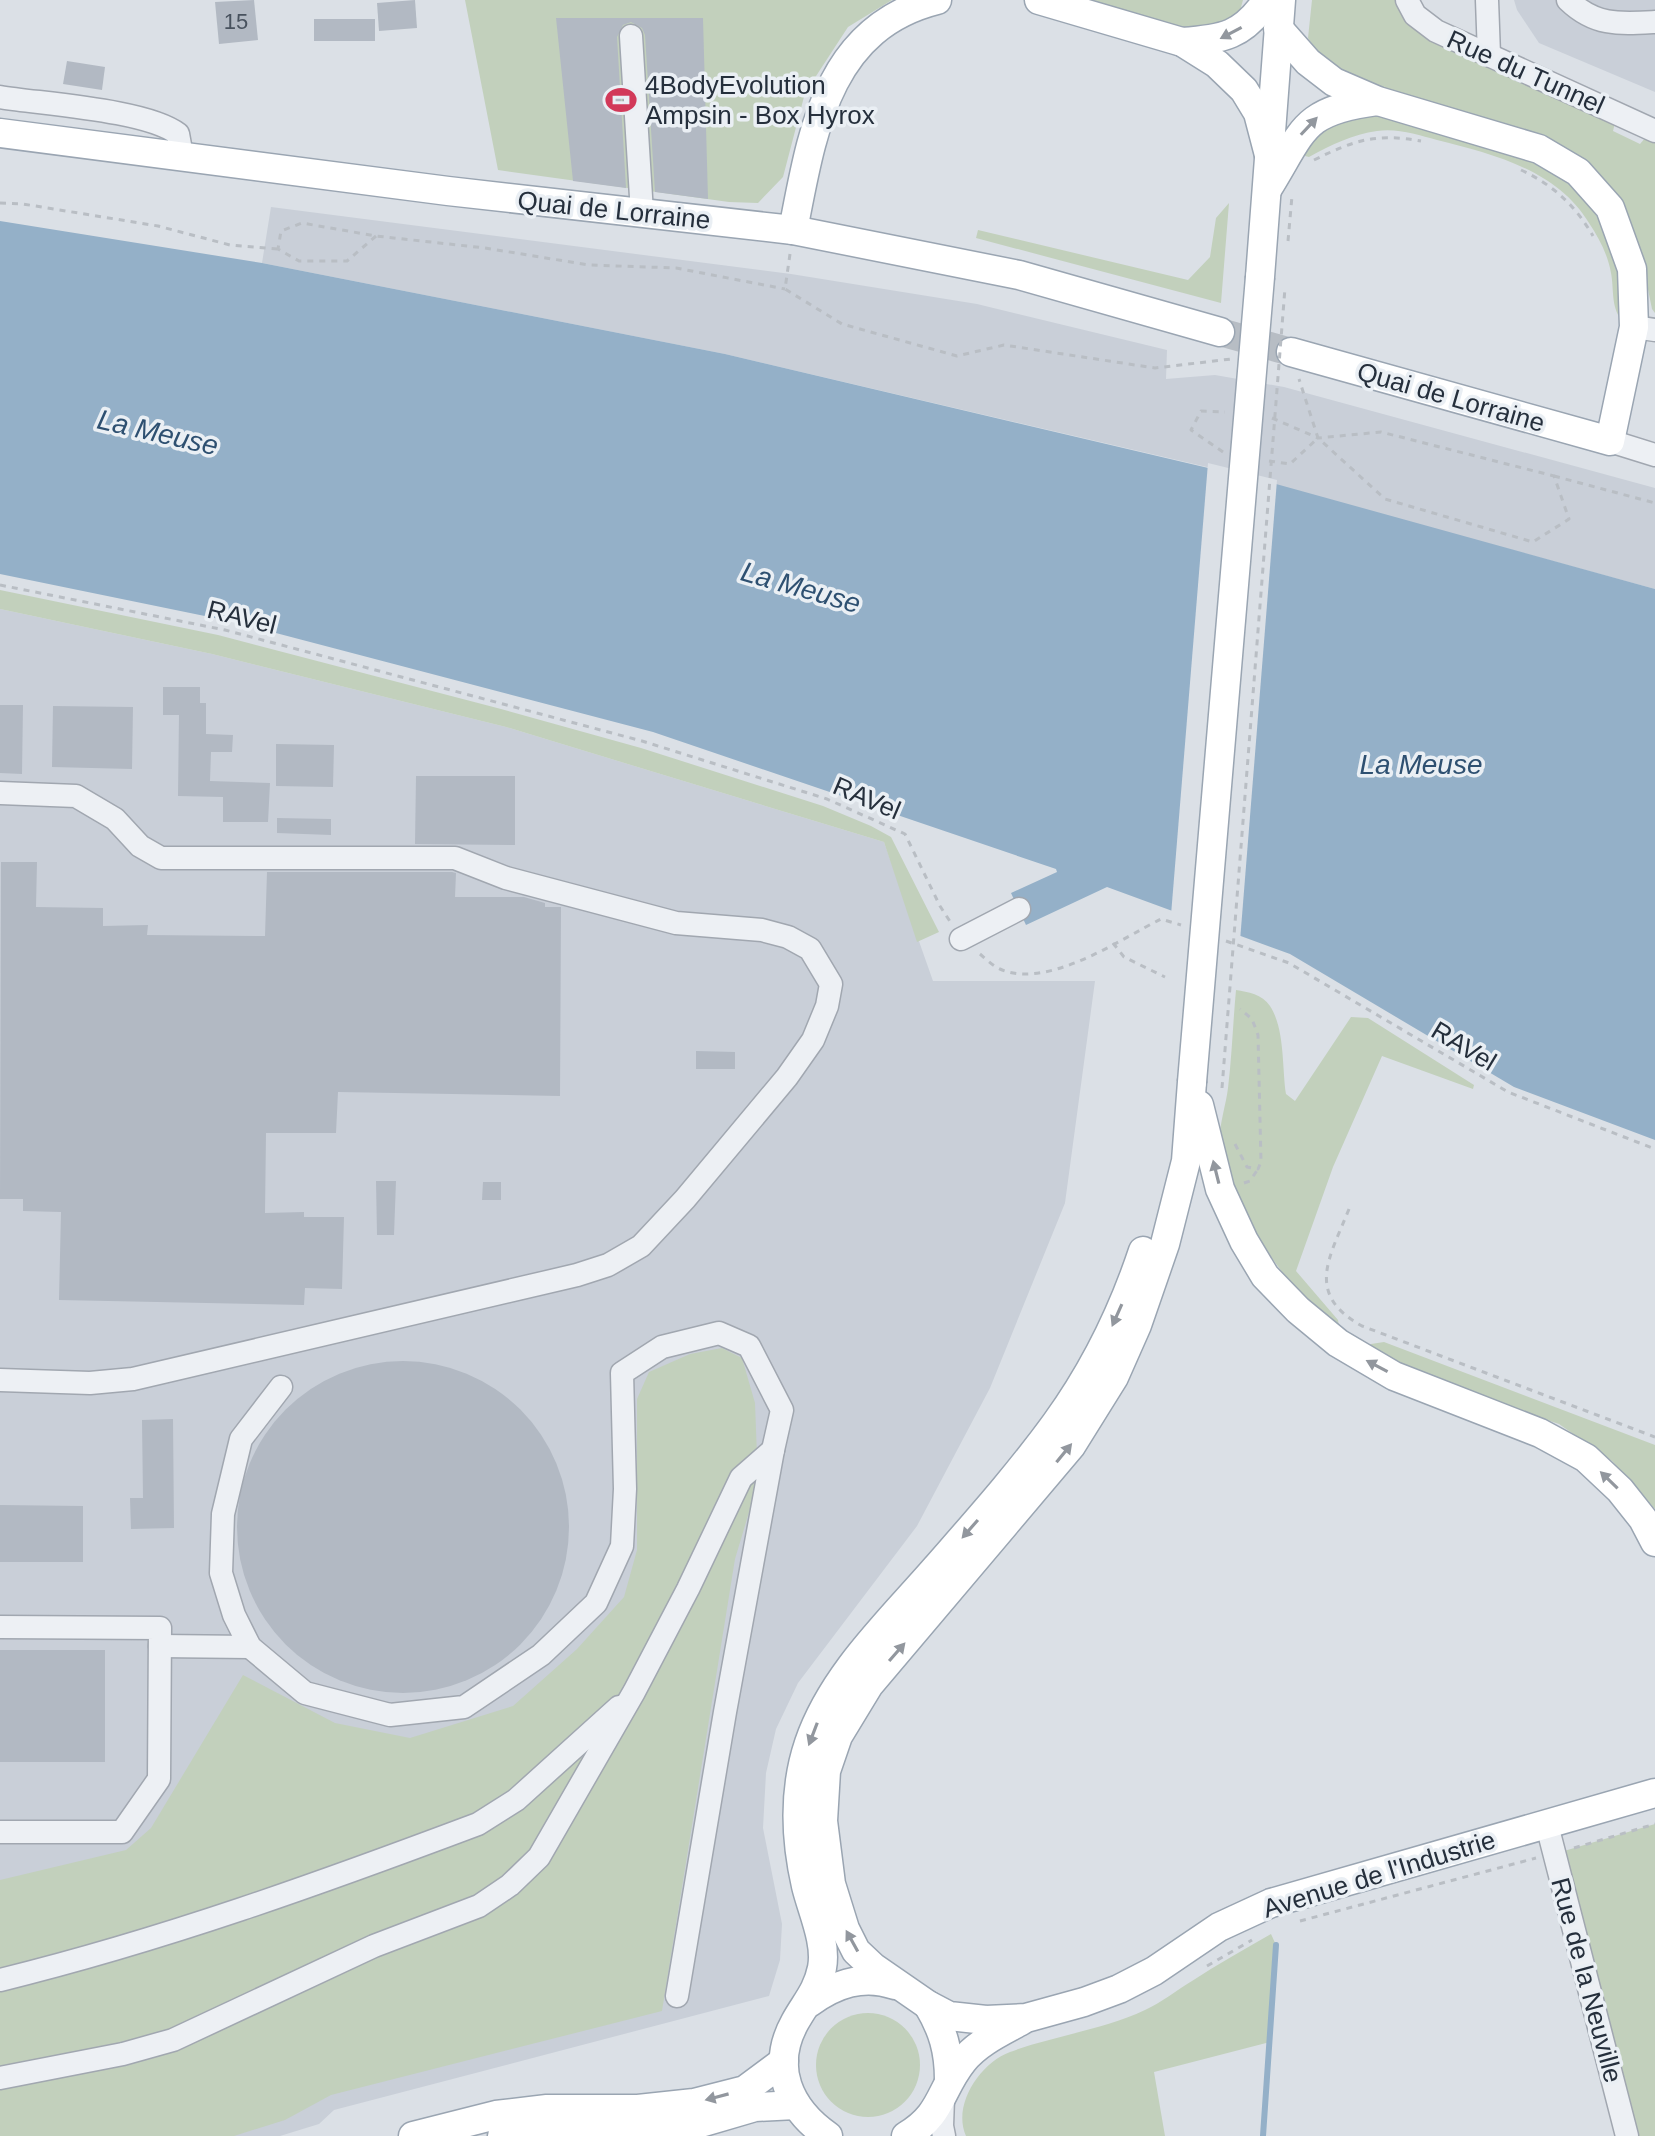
<svg xmlns="http://www.w3.org/2000/svg" width="1655" height="2136" viewBox="0 0 1655 2136" font-family="Helvetica,sans-serif">
<style>
.built{fill:#c9cfd8}
.green{fill:#c2d0bc}
.water{fill:#94b0c8}
.pier{fill:#dbe0e6}
.lines{fill:none;stroke-linecap:round;stroke-linejoin:round}
.stream{stroke:#94b0c8;stroke-width:6}
.building{fill:#b2b9c3}
.major-tunnel{stroke:#b7bdc4;stroke-width:28;stroke-dasharray:28 14;stroke-linecap:butt}
.minor-casing{stroke:#a1a7b0;stroke-width:25}
.major-casing{stroke:#9aa5b2;stroke-width:31}
.path{stroke:#b9bec4;stroke-width:3;stroke-dasharray:6 6;stroke-linecap:butt}
.minor{stroke:#edf0f4;stroke-width:22}
.major{stroke:#fff;stroke-width:28}
.major-bridge-casing{stroke:#9aa5b2;stroke-width:31;stroke-linecap:butt}
.path-bridge{stroke:#b9bec4;stroke-width:3;stroke-dasharray:6 6;stroke-linecap:butt}
.major-bridge{stroke:#fff;stroke-width:28}
.oneway{fill:#92979e}
.labels{text-anchor:middle;stroke-width:7;stroke-linejoin:round;paint-order:stroke}
.number-label{font-size:22px;fill:#48525e}
.street-label{font-size:26px;fill:#252f3c;stroke:#eaeff4}
.poi-label{font-size:26px;fill:#252f3c;stroke:#eaeff4;text-anchor:start}
.water-label{font-size:28px;font-style:italic;fill:#2e5071;stroke:#eaeff4}
</style>
<rect width="100%" height="100%" fill="#dbe0e6"/>
<g class="built">
<polygon points="1514,0 1655,0 1655,92 1539,43 1517,10"/>
<polygon points="271,207 791,274 977,304 1167,350 1166,379 1215,375 1284,387 1655,488 1655,589 1207,467 725,354 262,263"/>
<polygon points="0,609 212,654 506,727 884,842 933,981 1095,981 1065,1203 990,1388 917,1526 798,1683 776,1729 766,1773 763,1828 782,1924 780,1960 769,1996 334,2110 319,2124 280,2136 0,2136"/>
</g>
<g class="green">
<polygon points="465,0 892,0 848,27 805,93 783,177 758,203 729,202 498,170"/>
<polygon points="1084,0 1243,0 1238,18 1205,31 1151,20"/>
<polygon points="1312,0 1398,0 1615,123 1613,131 1640,144 1646,137 1655,143 1655,313 1652,309 1642,260 1594,176 1372,88 1326,65 1308,38"/>
<path d="M1381,114L1539,162L1574,188L1592,209L1607,232L1621,274V319C1611,307 1614,288 1611,273C1608,255 1599,238 1589,223C1557,170 1493,154 1437,140C1418,135 1398,128 1377,131C1353,134 1331,145 1309,157L1305,156L1304,147L1321,122Z"/>
<polygon points="1229,203 1221,303 976,238 978,230 1188,280 1210,257 1216,218"/>
<polygon points="0,590 218,635 501,709 641,748 823,806 871,826 891,837 939,932 917,942 884,842 506,727 212,654 0,609"/>
<path d="M1236,990C1248,992 1262,994 1270,1006C1285,1029 1282,1068 1286,1094L1295,1101L1351,1017L1368,1018L1474,1085L1473,1089L1382,1056L1333,1167L1296,1271L1338,1320L1339,1326L1335,1327C1287,1290 1232,1208 1220,1149C1217,1131 1226,1106 1228,1088C1232,1055 1233,1022 1236,990Z"/>
<polygon points="1384,1342 1655,1445 1655,1509 1612,1461 1559,1424 1455,1389 1367,1350 1371,1344"/>
<polygon points="722,1348 742,1358 755,1403 758,1482 735,1559 662,2011 331,2095 285,2120 234,2136 0,2136 0,1880 126,1850 151,1828 243,1675 335,1723 410,1738 513,1706 577,1649 624,1597 637,1550 637,1399 649,1372 690,1354"/>
<polygon points="1655,1824 1655,2136 1627,2136 1554,1854"/>
<path d="M1271,1934L1276,1945L1270,2042L1154,2072L1165,2136H966C952,2105 980,2063 1010,2052C1053,2036 1102,2030 1145,2010C1161,2003 1177,1990 1192,1981C1218,1964 1245,1949 1271,1934Z"/>
<circle cx="868" cy="2065" r="52"/>
</g>
<polygon class="water" points="0,221 262,263 725,354 1276,484 1655,589 1655,1140 1514,1087 1290,954 1107,887 1026,925 1011,893 1057,872 1056,869 653,732 234,622 0,574"/>
<polygon class="pier" points="1208,463 1277,480 1240,941 1171,915"/>
<g class="lines">
<polyline class="stream" points="1263,2136 1276,1945"/>
</g>
<g class="building">
<polygon points="254,0 258,40 219,44 215,2"/>
<polygon points="415,0 417,28 379,31 377,3"/>
<polygon points="556,18 703,18 708,199 655,192 645,35 642,28 631,22 623,25 617,37 626,188 573,181"/>
<rect x="314" y="19" width="61" height="22"/>
<polygon points="67,61 105,67 102,90 63,84"/>
<polygon points="163,687 200,687 200,703 206,703 206,734 233,735 232,752 211,752 210,781 270,783 268,822 223,822 223,797 178,796 179,715 163,715"/>
<polygon points="0,705 23,705 22,774 0,773"/>
<polygon points="53,706 133,707 132,769 52,767"/>
<polygon points="276,744 334,745 333,787 276,786"/>
<polygon points="416,776 515,776 515,845 415,844"/>
<polygon points="277,818 331,819 331,835 277,833"/>
<polygon points="1,862 37,862 36,907 103,908 103,926 148,925 147,935 265,936 267,872 452,872 456,873 455,897 524,897 545,903 545,907 561,907 560,1096 338,1092 336,1133 266,1133 265,1213 304,1212 304,1217 344,1217 342,1289 305,1288 304,1305 59,1300 61,1212 23,1211 23,1199 0,1199"/>
<polygon points="696,1051 735,1052 735,1069 696,1069"/>
<polygon points="376,1181 396,1181 394,1235 377,1235"/>
<polygon points="483,1182 501,1182 501,1200 482,1200"/>
<circle cx="403" cy="1527" r="166"/>
<polygon points="173,1419 174,1528 131,1529 130,1498 143,1498 142,1420"/>
<polygon points="0,1505 83,1506 83,1562 0,1562"/>
<rect x="0" y="1650" width="105" height="112"/>
</g>
<g class="lines">
<polyline class="major-tunnel" points="1220,332 1291,352"/>
<g class="minor-casing">
<g id="minor">
<polyline points="1407,0 1415,15 1436,31 1655,131"/>
<polyline points="1487,0 1489,55"/>
<path d="M1568,0C1595,26 1619,24 1655,22"/>
<polyline points="631,36 642,213"/>
<path d="M0,97C43,104 147,110 178,134L182,156"/>
<polyline points="1634,327 1655,330"/>
<polyline points="1610,441 1655,455"/>
<polyline points="0,793 76,796 115,819 140,846 161,858 455,858 506,878 676,923 762,930 788,937 810,949 831,984 827,1006 813,1040 787,1077 685,1199 641,1246 608,1265 577,1275 133,1379 90,1383 0,1380"/>
<polyline points="961,939 1019,909"/>
<polyline points="281,1387 241,1439 223,1514 221,1573 234,1615 250,1647 305,1693 390,1715 464,1707 541,1655 596,1603 622,1546 625,1489 622,1373 662,1347 719,1333 749,1346 782,1410 773,1450"/>
<polyline points="0,1627 160,1628 159,1779 122,1832 0,1832"/>
<polyline points="160,1646 250,1647"/>
<polyline points="1547,1825 1627,2136"/>
<path d="M0,1980C163,1940 321,1883 478,1824L516,1800L619,1707"/>
<polyline points="0,2078 123,2054 173,2040 374,1946 479,1906 510,1885 539,1857 634,1692 688,1589 741,1478 773,1450 725,1712 677,1996"/>
<polyline points="943,2098 942,2126 944,2136"/>
</g>
</g>
<g class="major-casing">
<g id="major">
<polyline points="1039,0 1182,42 1217,64 1244,90 1258,113 1269,155"/>
<polyline points="1278,28 1308,62 1334,82 1378,101 1539,149 1578,172 1610,208 1632,269 1634,327 1610,441 1291,352"/>
<path d="M1182,42C1223,39 1243,36 1267,0"/>
<polyline points="0,133 448,191 793,230 1019,275 1220,332"/>
<path d="M1268,188C1305,128 1302,111 1377,101"/>
<path d="M793,230C812,134 826,28 937,0"/>
<polyline points="1260,277 1281,0"/>
<polyline points="1192,1082 1186,1161 1165,1244 1137,1325 1114,1377 1071,1446 869,1685 838,1736 826,1771 823,1821 831,1884 845,1929 856,1951 873,1967 928,2005 949,2016 986,2020 1026,2018 1084,2002 1119,1989 1154,1971 1219,1927 1271,1903 1655,1793"/>
<polyline points="1199,1105 1220,1189 1244,1241 1265,1276 1298,1310 1338,1343 1394,1376 1540,1433 1586,1458 1620,1490 1643,1519 1655,1542"/>
<path d="M809,2003C835,1984 863,1974 895,1985"/>
<path d="M928,2005C943,2030 949,2051 949,2080"/>
<polyline points="413,2136 496,2115 547,2109 638,2109 694,2103 745,2090 784,2061"/>
<polyline points="502,2136 552,2130 644,2132 697,2124 755,2107 796,2105"/>
<path d="M828,2136C789,2109 770,2067 795,2022C806,2002 817,1992 822,1968C827,1942 812,1911 806,1886C795,1838 793,1790 809,1743C832,1675 890,1621 936,1568C977,1521 1019,1474 1056,1423C1093,1372 1123,1311 1143,1251"/>
<path d="M906,2136C943,2114 939,2091 963,2061C977,2043 1001,2032 1021,2021"/>
</g>
</g>
<g class="path">
<path d="M1314,160C1355,140 1375,133 1421,141"/>
<path d="M1521,170C1553,185 1575,205 1593,236"/>
<polyline points="0,203 23,204 158,226 230,245 278,249"/>
<polyline points="376,236 347,261 299,261 278,249 281,231 302,223 376,236 485,248 589,265 676,268 785,289"/>
<polyline points="1288,241 1292,196"/>
<polyline points="790,254 785,289 842,324 957,356 1004,345 1155,368 1231,359"/>
<polyline points="1272,418 1318,438 1381,432 1554,476 1569,519 1533,542 1385,499 1318,438 1299,379"/>
<polyline points="1223,452 1191,430 1201,411 1225,412"/>
<polyline points="1269,461 1290,464 1318,438"/>
<polyline points="1554,476 1655,503"/>
<polyline points="0,585 225,630 642,741 827,799 905,834 940,906 951,923"/>
<polyline points="1226,941 1289,963 1508,1092 1655,1149"/>
<polyline points="1113,943 1124,957 1165,977"/>
<path d="M980,954C986,959 993,966 1000,969C1047,990 1119,940 1161,919L1181,925"/>
<polyline points="1235,1144 1247,1167 1258,1169 1261,1162 1258,1035 1252,1019 1240,1009"/>
<polyline points="1244,1183 1250,1181 1258,1169"/>
<path d="M1349,1209C1330,1257 1304,1294 1362,1326L1655,1437"/>
<polyline points="1574,1848 1655,1824"/>
<polyline points="1300,1921 1536,1858"/>
<polyline points="1207,1966 1252,1940"/>
</g>
<use href="#minor" class="minor"/>
<use href="#major" class="major"/>
<g class="major-bridge-casing">
<polyline id="major-bridge" points="1192,1082 1260,277"/>
</g>
<polyline class="path-bridge" points="1222,1088 1285,288"/>
<use href="#major-bridge" class="major-bridge"/>
</g>
<defs><path id="oneway-solid" d="M-6-.8H1V-3.2L6.5 0L1 3.2V.8H-6Z" transform="scale(2)"/></defs>
<g class="oneway">
<use href="#oneway-solid" transform="translate(1231 33) rotate(152)"/>
<use href="#oneway-solid" transform="translate(1309 126) rotate(-47)"/>
<use href="#oneway-solid" transform="translate(1216 1172) rotate(-104)"/>
<use href="#oneway-solid" transform="translate(1117 1315) rotate(114)"/>
<use href="#oneway-solid" transform="translate(1377 1366) rotate(-152)"/>
<use href="#oneway-solid" transform="translate(1064 1453) rotate(-51)"/>
<use href="#oneway-solid" transform="translate(1609 1480) rotate(-136)"/>
<use href="#oneway-solid" transform="translate(970 1529) rotate(131)"/>
<use href="#oneway-solid" transform="translate(897 1652) rotate(-49)"/>
<use href="#oneway-solid" transform="translate(813 1734) rotate(111)"/>
<use href="#oneway-solid" transform="translate(852 1941) rotate(-119)"/>
<use href="#oneway-solid" transform="translate(717 2097) rotate(165)"/>
</g>
<defs>
<g id="stadium-bare" transform="scale(2.4)"><path d="M0-5a6.5 5 0 1 0 0 10a6.5 5 0 1 0 0-10ZM-3.5-1.8h7v3.6h-7Z" fill="#d23959" stroke="#eaeff4" stroke-width="2.5" paint-order="stroke"/></g>
</defs>
<g fill-rule="evenodd">
<use href="#stadium-bare" x="621" y="100"/>
</g>
<g class="labels">
<g class="number-label">
<text x="236" y="29">15</text>
</g>
<g class="street-label">
<text transform="translate(1526 72) rotate(24)" y="9">Rue du Tunnel</text>
<text transform="translate(614 210) rotate(6)" y="9">Quai de Lorraine</text>
<text transform="translate(1451 397) rotate(16)" y="9">Quai de Lorraine</text>
<text transform="translate(242 617) rotate(14)" y="9">RAVel</text>
<text transform="translate(867 798) rotate(23)" y="9">RAVel</text>
<text transform="translate(1464 1046) rotate(31)" y="9">RAVel</text>
<text transform="translate(1379 1874) rotate(-17)" y="9">Avenue de l'Industrie</text>
<text transform="translate(1587 1980) rotate(75)" y="9">Rue de la Neuville</text>
</g>
<g class="poi-label">
<text x="645" y="94">4BodyEvolution<tspan x="645" dy="30">Ampsin - Box Hyrox</tspan></text>
</g>
<g class="water-label">
<text transform="translate(158 432) rotate(13)" y="10">La Meuse</text>
<text transform="translate(801 587) rotate(16)" y="10">La Meuse</text>
<text x="1421" y="774">La Meuse</text>
</g>
</g>
</svg>
